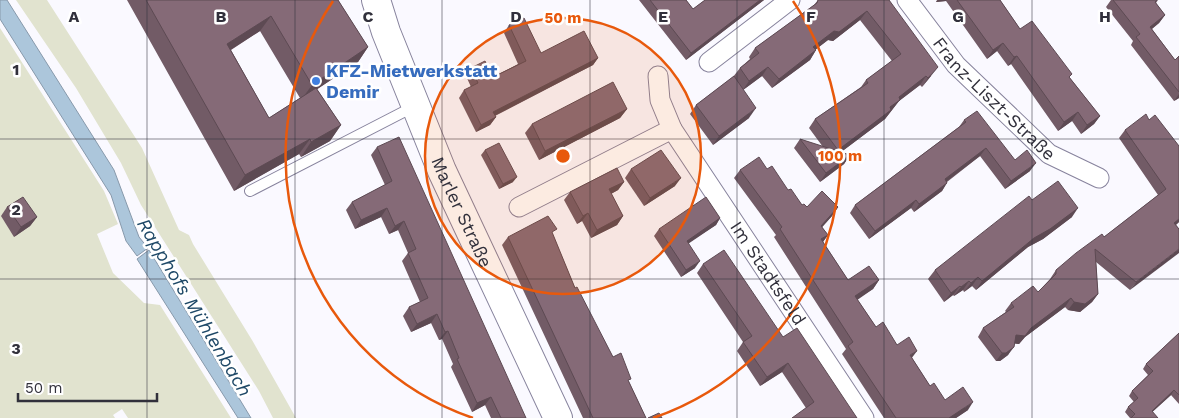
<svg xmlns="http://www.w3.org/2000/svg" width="1179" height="418" viewBox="0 0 1179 418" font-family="'Work Sans',sans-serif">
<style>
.green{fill:#e1e3cf}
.water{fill:#acc6db;stroke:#8799ab}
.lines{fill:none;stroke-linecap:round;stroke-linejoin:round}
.service-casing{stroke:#87839d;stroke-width:12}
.minor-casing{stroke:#87839d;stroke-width:21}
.primary-casing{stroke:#87839d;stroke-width:30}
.service{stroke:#fff;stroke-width:10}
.minor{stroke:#fff;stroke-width:19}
.primary{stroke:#fff;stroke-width:28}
.wall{fill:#725b66;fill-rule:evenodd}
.shaded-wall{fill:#5d4a53}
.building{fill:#856a77;stroke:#5d4a53}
.grid{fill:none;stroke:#31303b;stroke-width:1;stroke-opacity:0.55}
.ring{fill:none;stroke:#e8590c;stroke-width:2.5}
.shop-dot{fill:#3f7fe0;stroke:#fff;stroke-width:2}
.labels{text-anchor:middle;stroke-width:5;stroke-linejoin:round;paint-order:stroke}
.shop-label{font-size:18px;font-weight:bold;fill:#366cbe;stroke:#fff;text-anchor:start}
.street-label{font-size:18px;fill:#31303b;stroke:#fff}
.water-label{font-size:19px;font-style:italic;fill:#1e4867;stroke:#fff}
.grid-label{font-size:16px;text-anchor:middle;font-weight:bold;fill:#31303b;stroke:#fff;stroke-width:5;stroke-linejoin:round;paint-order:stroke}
.centre{fill:#e8590c;stroke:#fff;stroke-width:2.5}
.ring-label{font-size:15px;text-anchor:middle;font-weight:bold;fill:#e8590c;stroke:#fff;stroke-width:5;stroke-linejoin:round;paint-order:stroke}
</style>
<rect width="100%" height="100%" fill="#faf9ff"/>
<g class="green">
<polygon points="16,0 47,0 142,148 179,230 189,235 193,244 252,340 296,418 273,418 259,391 141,205 121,163 76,88"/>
<polygon points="0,28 104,191 118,224 97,234 113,273 144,303 160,305 231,418 128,418 122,409 113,415 115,418 0,418"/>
</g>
<g class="water">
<polygon points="0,0 7,0 114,170 139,237 148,248 137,256 126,241 111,195 0,19"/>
<polygon points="149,250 251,418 238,418 137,259"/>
</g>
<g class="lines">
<g class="service-casing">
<polyline id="service" points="250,191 415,106"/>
</g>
<g class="minor-casing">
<g id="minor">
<path id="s1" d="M907,0L956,65L1049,154L1099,178"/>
<polyline points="709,62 790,0"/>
<polyline points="658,76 660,100 672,129"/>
<path id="s2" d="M519,207L672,129L864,418"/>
</g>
</g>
<g class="primary-casing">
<g id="primary">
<path id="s3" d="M376,0L386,32L442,171L558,418"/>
</g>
</g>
<use href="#service" class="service"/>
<use href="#minor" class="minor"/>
<use href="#primary" class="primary"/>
</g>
<g class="wall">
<path d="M127,0H338L368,47L358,62L317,89L341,125L330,141L301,157L299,154L234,191ZM260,31L300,98L269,118L231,50Z"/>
<polygon points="639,0 686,0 693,9 705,0 764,0 686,60"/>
<polygon points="818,0 889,0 931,76 922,87 920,85 899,101 885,119 841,152 850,155 844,164 820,182 794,148 800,139 823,147 809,128 815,119 861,87 866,80 892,61 860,20 833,41 828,40 815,50 816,50 810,60 772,88 762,76 743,90 749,118 713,145 690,114 696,105 733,77 740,68 750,59 749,57 755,48 814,5"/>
<polygon points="937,0 1000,0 1020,29 1070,78 1100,116 1094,124 1081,134 1072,121 1058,131 1011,64 1008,66 997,51 987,59 946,1 936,2"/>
<polygon points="1111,0 1158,0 1156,3 1165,15 1159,23 1152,29 1175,60 1179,56 1179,98 1174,101 1131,45 1133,41 1106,7"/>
<polygon points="509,25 541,53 598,58 593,65 495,116 496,117 490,125 476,132 459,98 464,90 471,87 466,76 471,68 493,77 518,64 504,33"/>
<polygon points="627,109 620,118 539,160 525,133 532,124"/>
<polygon points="964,120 1015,160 1030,171 1005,189 980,156 947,182 942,191 914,212 911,208 869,239 850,213 855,205 959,127"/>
<polygon points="1149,120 1179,146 1179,222 1176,225 1179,229 1130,290 1096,262 1098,294 1092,302 1080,312 1068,310 1065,307 1025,337 1019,344 1014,343 1008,355 1000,361 996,361 978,337 983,328 1006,312 1005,311 1011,303 1038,292 1050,279 1056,270 1104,237 1158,195 1119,138 1125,130"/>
<polygon points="377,147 526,418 491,418 485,405 472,412 451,367 453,364 442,339 439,340 431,323 411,332 403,316 409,307 420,302 402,261 408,253 398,230 389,234 381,217 355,229 346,210 352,202 385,185 371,155"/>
<polygon points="485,150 513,182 499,189 481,155"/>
<polygon points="631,169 675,186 644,206 625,178"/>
<polygon points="767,169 802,205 807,207 838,207 832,216 822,227 828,235 823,242 848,280 879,280 873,289 857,299 876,327 912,358 930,386 945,400 968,410 956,418 884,418 842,354 846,349 774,237 776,235 734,178 740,170"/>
<polygon points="624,182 618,190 611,194 623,216 617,225 591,238 582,221 577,224 564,200 570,192"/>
<polygon points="1032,200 1072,217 1043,239 1028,247 976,290 972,286 964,292 963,290 954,296 953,295 944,302 928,279 935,270"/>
<polygon points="7,207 37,217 30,226 14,237 1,216"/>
<polygon points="720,218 716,225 688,243 695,268 681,277 654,236 659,229"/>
<polygon points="553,235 575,288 613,357 629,382 646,418 583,418 502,245 508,237"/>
<polygon points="703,264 783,337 857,418 806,408 782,372 760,386 737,351 743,342 697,273"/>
<polygon points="1179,333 1179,404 1171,395 1152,412 1158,418 1130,418 1125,412 1128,407 1134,402 1129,396 1132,391 1148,375 1143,369 1146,364"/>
</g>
<g class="shaded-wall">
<polygon points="760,0 764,0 686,60 691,53"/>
<polygon points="938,0 947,0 946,1 936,2"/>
<polygon points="867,11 860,20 833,41 828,40 807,56 813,47 834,31"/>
<polygon points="1165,15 1159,23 1144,35 1150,27"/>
<polygon points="271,16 260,31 216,59 227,44"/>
<polygon points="1003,43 997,51 987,59 993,50"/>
<polygon points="368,47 358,62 301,100 312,85"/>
<polygon points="816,50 810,60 772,88 779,79"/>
<polygon points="1017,56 1011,64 1008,66 1014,57"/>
<polygon points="598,58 593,65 488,119 493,112"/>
<polygon points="768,67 762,76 743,90 749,81"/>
<polygon points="938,67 931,76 922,87 928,78"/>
<polygon points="926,76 920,85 899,101 885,119 832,159 838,150 890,107 899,97"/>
<polygon points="1179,94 1179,98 1174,101"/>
<polygon points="756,108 749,118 713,145 719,136"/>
<polygon points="627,109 620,118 539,160 545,151"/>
<polygon points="1078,112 1072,121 1058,131 1064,122"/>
<polygon points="1100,116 1094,124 1081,134 1087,125"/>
<polygon points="496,117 490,125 476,132 481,125"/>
<polygon points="341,125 330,141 301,157 311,142"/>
<polygon points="310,139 299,154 234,191 245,175"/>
<polygon points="986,148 980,156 939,187 945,179"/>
<polygon points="850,155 844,164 820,182 826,173"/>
<polygon points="1036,163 1030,171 1005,189 1011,181"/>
<polygon points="517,177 513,182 499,189 503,184"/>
<polygon points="681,178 675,186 644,206 650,198"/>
<polygon points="624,182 618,190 603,198 609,189"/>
<polygon points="947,183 942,191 914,212 919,204"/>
<polygon points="916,200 911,208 869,239 875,231"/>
<polygon points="838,207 832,216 816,234 821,226"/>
<polygon points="387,208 381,217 355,229 361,220"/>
<polygon points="1078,208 1072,217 1043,239 1028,247 976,290 982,281 1034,238"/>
<polygon points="588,213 582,221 577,224 583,216"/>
<polygon points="623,216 617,225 591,238 597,230"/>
<polygon points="37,217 30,226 14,237 21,227"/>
<polygon points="720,218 716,225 682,248 687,241"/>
<polygon points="1179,219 1179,222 1168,231 1174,223"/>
<polygon points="404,221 398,230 389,234 395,226"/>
<polygon points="828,235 822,243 821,239"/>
<polygon points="1179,249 1179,253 1130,290 1136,282"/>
<polygon points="700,261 695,268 681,277 686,270"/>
<polygon points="978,277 972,286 964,292 971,283"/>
<polygon points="879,280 873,289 850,305 855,296"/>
<polygon points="969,281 963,290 954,296 961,287"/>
<polygon points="960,286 953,295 944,302 951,293"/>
<polygon points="1098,294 1092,302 1080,312 1068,310 1074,302"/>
<polygon points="1071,298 1065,307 1025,337 1019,344 1010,343 1016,335 1031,328"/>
<polygon points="437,314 431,323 411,332 417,324"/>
<polygon points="448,331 442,339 439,340 445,332"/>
<polygon points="1014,347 1008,355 1000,361 996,361 1002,353"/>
<polygon points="917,351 911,359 910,355"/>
<polygon points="788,363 782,372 760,386 767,377"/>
<polygon points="1174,390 1171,395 1148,416 1152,411"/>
<polygon points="491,397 485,405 472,412 477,403"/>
<polygon points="973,402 968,410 956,418 949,418"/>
</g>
<g class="building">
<polygon points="146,0 338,0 368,47 312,85 271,16 227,44 269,118 316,88 341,125 311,142 310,139 245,175"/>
<polygon points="650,0 686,0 693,9 705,0 760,0 691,53"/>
<polygon points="818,0 889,0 938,67 928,78 926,76 899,97 900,100 890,107 891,110 838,150 815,119 868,83 866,80 901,54 867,11 839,32 834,31 813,47 816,50 779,79 768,67 749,81 740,68 759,53 755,48 817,3"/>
<polygon points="957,0 1000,0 1020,29 1032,21 1072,74 1069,77 1100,116 1087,125 1078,112 1064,122 1017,56 1014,57 1003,43 993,50"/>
<polygon points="1113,0 1157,0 1155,2 1165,15 1150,27 1175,60 1179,56 1179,92 1136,37 1140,34"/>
<polygon points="524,18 541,53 584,31 598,58 493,112 496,117 481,125 464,90 478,83 471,68 485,61 493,77 526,61 509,25"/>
<polygon points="734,76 756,108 719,136 696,105"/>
<polygon points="613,82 627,109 545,151 532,124"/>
<polygon points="977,111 1015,160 1027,150 1036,163 1011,181 986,148 945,179 947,183 919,204 916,200 875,231 855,205 966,122 964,120"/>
<polygon points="1146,114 1149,120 1155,115 1179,146 1179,219 1174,223 1179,229 1179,249 1136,282 1095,249 1098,294 1085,304 1074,302 1071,298 1031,328 1025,336 1016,335 1014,347 1006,353 1002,353 983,328 1014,307 1011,303 1033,286 1038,292 1056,274 1056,270 1076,253 1102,234 1104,237 1166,189 1125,130"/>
<polygon points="399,137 526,418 501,418 491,397 477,403 457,359 459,358 448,331 445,332 437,314 417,324 409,307 428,298 408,253 416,249 404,221 395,226 387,208 361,220 352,202 392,181 377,147"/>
<polygon points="800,139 850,155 826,173"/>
<polygon points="499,143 517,177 503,184 485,150"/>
<polygon points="661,150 681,178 650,198 631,169"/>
<polygon points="759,157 767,169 772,166 788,190 791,189 802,205 804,204 807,207 822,191 838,207 821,226 828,235 821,239 848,280 869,266 879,280 855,296 876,327 883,322 897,345 909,337 917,351 910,355 930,386 934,383 945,400 963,387 973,402 949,418 896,418 848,346 853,342 780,229 782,227 740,170"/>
<polygon points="617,168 624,182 609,189 623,216 597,230 588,213 583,216 570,192"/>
<polygon points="1058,181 1078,208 1050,229 1034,238 982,281 978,277 971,283 969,281 961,287 960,286 951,293 935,270 1029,196 1032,200"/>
<polygon points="23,197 37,217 21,227 7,207"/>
<polygon points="706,197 720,218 687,241 700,261 686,270 659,229"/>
<polygon points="548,216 557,229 552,232 575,288 577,287 613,357 621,353 631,379 628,380 646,418 593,418 508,237"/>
<polygon points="724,250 783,337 797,328 857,418 792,418 814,402 788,363 767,377 743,342 752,336 703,264"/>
<polygon points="1179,333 1179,395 1174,390 1152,411 1158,418 1131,418 1135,414 1128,407 1138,398 1132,391 1153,371 1146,364"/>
<polygon points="659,413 662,418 648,418"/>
</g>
<path class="grid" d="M147,0V418M295,0V418M442,0V418M590,0V418M737,0V418M884,0V418M1032,0V418M0,139H1179M0,279H1179"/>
<circle cx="563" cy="156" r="138" fill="#e8590c" fill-opacity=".12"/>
<g class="ring">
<circle cx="563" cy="156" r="138"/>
<path d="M473 418A277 277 0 0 1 333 1M793 1A277 277 0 0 1 653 418"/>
</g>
<circle class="shop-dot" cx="316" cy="81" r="5"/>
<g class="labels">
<g class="shop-label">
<text x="326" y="77">KFZ-Mietwerkstatt<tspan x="326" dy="21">Demir</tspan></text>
</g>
<g class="street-label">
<text dy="6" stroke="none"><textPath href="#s1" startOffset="132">Franz-Liszt-Straße</textPath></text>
<text dy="6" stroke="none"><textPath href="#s3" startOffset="229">Marler Straße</textPath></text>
<text dy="6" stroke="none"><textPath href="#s2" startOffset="345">Im Stadtsfeld</textPath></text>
</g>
<g class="water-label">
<text transform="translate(195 307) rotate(59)" y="7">Rapphofs Mühlenbach</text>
</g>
</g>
<g class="grid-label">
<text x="74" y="22">A</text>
<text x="221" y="22">B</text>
<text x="368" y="22">C</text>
<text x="516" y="22">D</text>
<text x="663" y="22">E</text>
<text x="811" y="22">F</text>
<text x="958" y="22">G</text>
<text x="1105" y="22">H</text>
<text x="16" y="75">1</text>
<text x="16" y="215">2</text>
<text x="16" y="354">3</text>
</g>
<circle cx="563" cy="156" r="8" class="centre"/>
<g class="ring-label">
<text x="563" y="23">50 m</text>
<text x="840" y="161">100 m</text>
</g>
<path d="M18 393v8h139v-8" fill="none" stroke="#31303b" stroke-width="2.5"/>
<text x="25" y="393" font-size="15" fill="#31303b" stroke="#ffffff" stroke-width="4" paint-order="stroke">50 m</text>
</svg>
